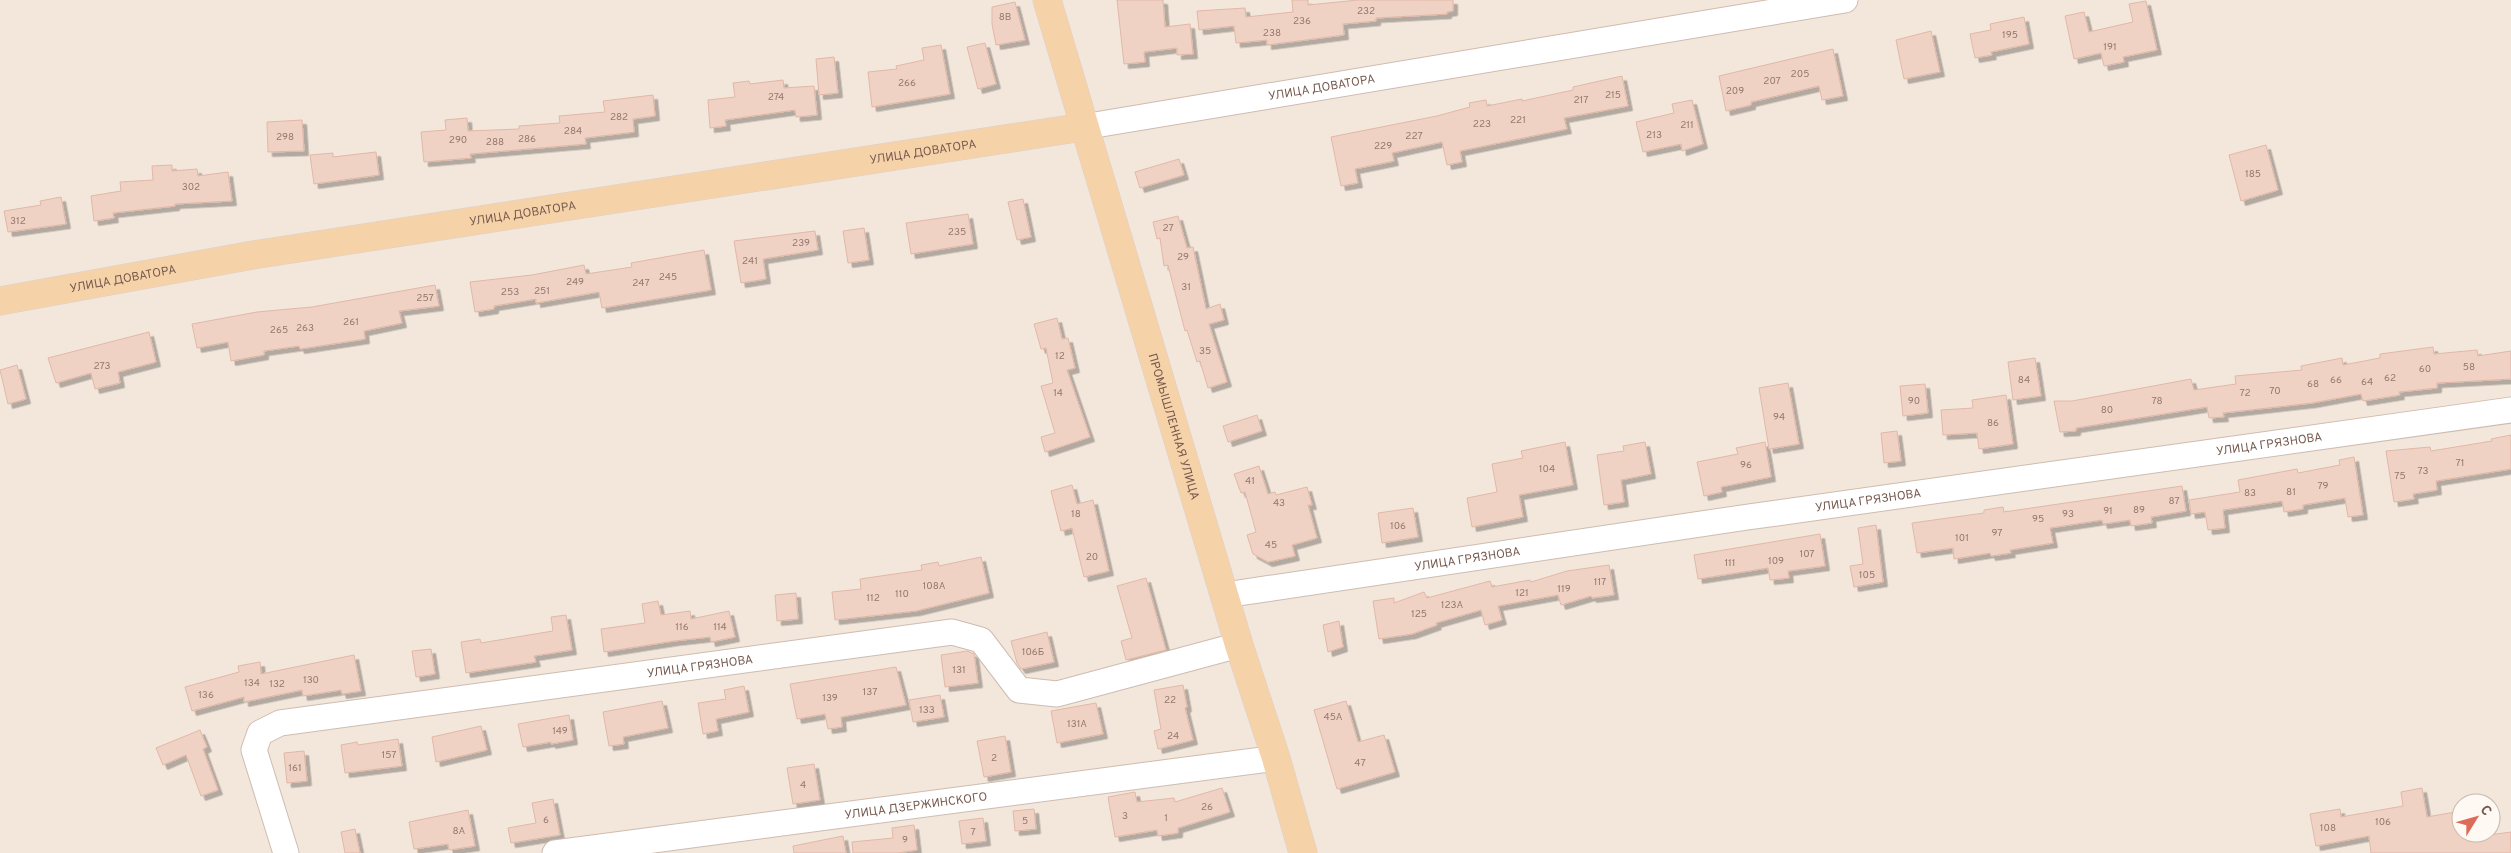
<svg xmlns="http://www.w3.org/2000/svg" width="2511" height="853" viewBox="0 0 2511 853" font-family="Overpass,sans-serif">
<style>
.residential{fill:#f3e6db;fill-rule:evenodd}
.building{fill:#f0d2c5;stroke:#e2b7a6;filter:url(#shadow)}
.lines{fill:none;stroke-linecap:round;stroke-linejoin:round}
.minor-casing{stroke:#cebcb1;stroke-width:27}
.major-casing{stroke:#d9d1ce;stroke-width:29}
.minor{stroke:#fff;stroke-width:25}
.major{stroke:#f6d2a9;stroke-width:28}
.labels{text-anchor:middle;stroke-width:4;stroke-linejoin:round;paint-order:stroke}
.number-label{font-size:10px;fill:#95786c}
.street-label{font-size:12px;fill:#775a4f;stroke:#fef9f3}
</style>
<defs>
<filter id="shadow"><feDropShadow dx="4.5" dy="4.5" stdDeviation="0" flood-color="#0004"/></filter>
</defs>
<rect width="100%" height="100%" fill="#fcf4ec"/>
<path class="residential" d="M0,0H2511V853H0ZM2461,803H2491V833H2461Z"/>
<g class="building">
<polygon points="1117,0 1163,0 1165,27 1190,24 1193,54 1177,55 1177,48 1144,52 1145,62 1124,64"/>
<polygon points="1292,0 1308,0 1308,5 1358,0 1453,0 1453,11 1447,12 1447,14 1376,18 1376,21 1343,24 1344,35 1267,45 1267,40 1236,43 1234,26 1199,30 1197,11 1245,8 1246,17 1293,12"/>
<polygon points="2146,1 2157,50 2123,57 2124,62 2104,66 2101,53 2074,59 2065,16 2084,12 2089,32 2133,22 2129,4"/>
<polygon points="1015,2 1025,40 996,45 992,24 992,7"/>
<polygon points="2024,17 2029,44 1991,52 1992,55 1975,58 1970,34 1991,30 1990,24"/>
<polygon points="1931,31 1940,72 1904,79 1896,40"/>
<polygon points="985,43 996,84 978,89 967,47"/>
<polygon points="941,45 950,94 872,107 868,72 897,69 896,66 924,60 922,48"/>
<polygon points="1833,49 1843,96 1822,100 1819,86 1751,102 1751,105 1726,111 1719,76"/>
<polygon points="834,57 838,93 819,95 816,59"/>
<polygon points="1622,76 1628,106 1564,118 1567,129 1460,151 1462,162 1447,165 1442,142 1392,153 1394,161 1355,169 1358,183 1341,186 1331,137 1437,116 1470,107 1469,103 1486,100 1487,106 1522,99 1522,101 1573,90 1573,87"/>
<polygon points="783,80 784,88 814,86 817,115 796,117 795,110 725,120 726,126 710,128 708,100 735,97 733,83 749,81 750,84"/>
<polygon points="653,95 655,116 633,119 634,132 585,138 586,144 470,154 471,158 424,162 421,132 446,130 445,120 467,118 468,131 519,129 519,126 560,123 559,116 605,112 603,101"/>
<polygon points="1692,100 1703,144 1682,151 1681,144 1643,152 1636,122 1674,113 1672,104"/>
<polygon points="302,120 304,151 268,152 267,122"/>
<polygon points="2266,145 2278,190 2241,201 2229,155"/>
<polygon points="376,152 379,175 314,184 310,155 333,153 333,157"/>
<polygon points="1179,159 1184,175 1140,188 1135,172"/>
<polygon points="172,165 172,171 197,169 198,176 228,172 232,201 175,204 175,206 113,213 114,218 94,221 91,196 121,191 120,182 153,180 152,166"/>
<polygon points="61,197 66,224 8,232 4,211 41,205 40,201"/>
<polygon points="1023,199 1031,237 1017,240 1008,202"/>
<polygon points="968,214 973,244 911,254 906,223"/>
<polygon points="1178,216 1187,248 1193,247 1206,309 1220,304 1224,320 1209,324 1227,382 1208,388 1200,361 1197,362 1187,330 1185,331 1168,265 1164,266 1160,238 1157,239 1153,222"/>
<polygon points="864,228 869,260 848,263 843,231"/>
<polygon points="815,231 818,250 763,259 766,279 741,283 734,241"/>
<polygon points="704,250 711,290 602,308 599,292 536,303 536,299 494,306 494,309 475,312 470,282 532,275 584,265 586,274 632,267 631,263"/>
<polygon points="435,285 439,306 399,311 402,323 364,331 365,339 300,349 299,346 264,351 264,355 231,361 228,342 197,348 192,324 257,312 312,307"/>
<polygon points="1057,318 1062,339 1068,338 1075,368 1067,370 1090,437 1045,452 1041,437 1055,433 1041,386 1053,383 1046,348 1041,349 1034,324"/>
<polygon points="149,332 156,362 118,372 120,383 95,389 91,373 56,383 48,358"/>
<polygon points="2433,347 2434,354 2477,350 2478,356 2511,351 2511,379 2437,383 2437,388 2399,392 2400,395 2363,401 2361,394 2312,403 2223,413 2224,417 2209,418 2207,407 2076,428 2076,431 2060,432 2054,401 2072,401 2191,379 2194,390 2236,384 2235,376 2302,370 2301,366 2342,358 2343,365 2380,358 2380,354"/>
<polygon points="2035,358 2041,396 2013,400 2008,362"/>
<polygon points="17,365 26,399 8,404 0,370"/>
<polygon points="1788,383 1799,444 1769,449 1759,388"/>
<polygon points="1925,384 1928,413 1903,416 1900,386"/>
<polygon points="2006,395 2013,444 1979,449 1977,433 1943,435 1941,410 1973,408 1972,400"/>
<polygon points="1257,415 1262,431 1228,442 1223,426"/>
<polygon points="1897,431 1901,461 1884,463 1881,433"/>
<polygon points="2511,435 2511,469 2436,481 2437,490 2413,494 2414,499 2394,502 2386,451 2430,447 2431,451 2492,441 2491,439"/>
<polygon points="1565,442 1573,485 1519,495 1523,517 1472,527 1467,498 1497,492 1492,464 1523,458 1521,451"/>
<polygon points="1645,442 1651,474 1621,480 1624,502 1604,505 1597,455 1624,451 1623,446"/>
<polygon points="1765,442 1771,477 1721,487 1722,492 1704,496 1697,462 1738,454 1736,448"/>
<polygon points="2354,457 2363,515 2348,517 2345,498 2303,505 2303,509 2284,512 2282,501 2223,510 2225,528 2208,530 2205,512 2191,514 2189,500 2240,492 2238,480 2297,469 2298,473 2340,465 2339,460"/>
<polygon points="1259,466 1268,494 1275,492 1276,495 1307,487 1312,505 1308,505 1317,538 1292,545 1295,556 1268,562 1253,554 1247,535 1256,532 1245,492 1241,493 1234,474"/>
<polygon points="1072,485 1077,504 1093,500 1109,571 1084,577 1072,528 1061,531 1051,491"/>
<polygon points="2182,486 2186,511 2151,517 2152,523 2131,526 2130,520 2103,524 2102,520 2050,528 2053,543 2010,550 2011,553 1991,556 1990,553 1954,559 1953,548 1917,553 1912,523 1984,513 1984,510 2003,507 2004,512"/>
<polygon points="1413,508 1418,537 1382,543 1378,513"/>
<polygon points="1876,525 1883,582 1854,587 1850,566 1863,564 1858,528"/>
<polygon points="1820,534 1825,566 1788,571 1789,578 1770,580 1768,568 1698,579 1694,555"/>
<polygon points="981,557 989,593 916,611 835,620 832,592 861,589 860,579 922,570 921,565 938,562 939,566"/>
<polygon points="1609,565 1614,595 1592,598 1591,596 1561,605 1558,595 1498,606 1502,620 1485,625 1481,610 1436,623 1437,625 1412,634 1379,639 1373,601 1394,598 1394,603 1424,592 1427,598 1490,581 1492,587 1530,580 1531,582 1567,571"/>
<polygon points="1146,578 1166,650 1126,660 1121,641 1132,638 1117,586"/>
<polygon points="796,593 798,619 777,621 775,595"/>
<polygon points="658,601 661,615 690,611 691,619 729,611 735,637 711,642 710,637 674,641 604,652 601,629 645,623 642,604"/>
<polygon points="566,615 572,650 534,656 536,662 466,673 461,642 480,639 481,643 553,631 551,617"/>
<polygon points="1339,621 1343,647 1328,652 1323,625"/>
<polygon points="1047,632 1054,662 1021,669 1017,663 1011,641"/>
<polygon points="431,649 435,674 416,677 412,651"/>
<polygon points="967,651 974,654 978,683 945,687 941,655"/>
<polygon points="354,655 361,691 342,694 341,690 303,696 302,690 244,702 244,697 192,711 185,687 239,672 238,666 260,662 261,674"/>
<polygon points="896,667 906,705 841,717 842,727 828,729 825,714 797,719 790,684"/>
<polygon points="1183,685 1187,707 1185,708 1193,740 1158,749 1154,731 1161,729 1154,690"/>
<polygon points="744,686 749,712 716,719 718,731 703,734 698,703 726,699 724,690"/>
<polygon points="940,695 944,717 913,722 909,700"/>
<polygon points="662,701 668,728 623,737 624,744 609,746 603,712"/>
<polygon points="1346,701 1358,742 1384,735 1395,772 1337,789 1314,710"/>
<polygon points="1096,703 1103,734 1057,743 1051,711"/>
<polygon points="569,715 573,740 551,744 551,742 523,747 518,724"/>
<polygon points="481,726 487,750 436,762 432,737"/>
<polygon points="200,730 207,747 203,749 218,790 201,796 186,755 163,765 156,748"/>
<polygon points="1005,736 1011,772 984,777 977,741"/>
<polygon points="398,739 402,766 345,773 341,745 357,742 358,745"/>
<polygon points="304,751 307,781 287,783 284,753"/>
<polygon points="814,764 820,800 793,804 787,768"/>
<polygon points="1222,788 1230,812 1178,828 1178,833 1158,836 1157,830 1115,837 1108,797 1135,792 1137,802 1174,798 1175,802"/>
<polygon points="2422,788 2427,817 2461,811 2461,833 2466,833 2467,838 2511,832 2511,853 2371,853 2369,836 2316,846 2310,814 2340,809 2341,817 2403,806 2401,792"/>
<polygon points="553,799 560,835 511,843 508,828 536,823 532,803"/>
<polygon points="1034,809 1036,829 1015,831 1013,811"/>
<polygon points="468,810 475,846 449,850 448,844 414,849 409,822"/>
<polygon points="983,818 986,841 962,844 959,821"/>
<polygon points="914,825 917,850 897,853 853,853 852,842 893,838 892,828"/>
<polygon points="355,829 360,853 345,853 341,832"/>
<polygon points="843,836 846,853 794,853 793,846"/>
</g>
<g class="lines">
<g class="minor-casing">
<g id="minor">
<path id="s1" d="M1083,127L1845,0"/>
<path id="s2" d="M1225,595L1748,517L2511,410"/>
<path id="s3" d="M286,853L254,750L260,733L280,723L952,632L981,640L1019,690L1057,694L1239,645"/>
<path id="s4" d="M555,853L1276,758"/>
</g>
</g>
<g class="major-casing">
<g id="major">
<path id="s5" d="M1047,0L1239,645L1276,758L1303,853"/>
<path id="s6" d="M0,301L253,255L1083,127"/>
</g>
</g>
<use href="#minor" class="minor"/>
<use href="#major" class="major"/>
</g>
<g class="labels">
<g class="number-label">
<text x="1366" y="14">232</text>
<text x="1005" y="20">8В</text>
<text x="1302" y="24">236</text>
<text x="1272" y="36">238</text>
<text x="2010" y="38">195</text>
<text x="2110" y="50">191</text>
<text x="1800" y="77">205</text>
<text x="1772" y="84">207</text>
<text x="907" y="86">266</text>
<text x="1735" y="94">209</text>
<text x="1613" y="98">215</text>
<text x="776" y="100">274</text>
<text x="1581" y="103">217</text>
<text x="619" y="120">282</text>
<text x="1518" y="123">221</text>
<text x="1482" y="127">223</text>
<text x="1687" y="128">211</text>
<text x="573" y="134">284</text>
<text x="1654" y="138">213</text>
<text x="1414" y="139">227</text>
<text x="285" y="140">298</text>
<text x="527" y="142">286</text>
<text x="458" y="143">290</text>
<text x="495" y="145">288</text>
<text x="1383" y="149">229</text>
<text x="2253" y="177">185</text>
<text x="191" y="190">302</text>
<text x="18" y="224">312</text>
<text x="1168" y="231">27</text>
<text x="957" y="235">235</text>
<text x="801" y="246">239</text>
<text x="1183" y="260">29</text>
<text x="750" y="264">241</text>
<text x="668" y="280">245</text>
<text x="575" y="285">249</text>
<text x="641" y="286">247</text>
<text x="1186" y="290">31</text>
<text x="542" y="294">251</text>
<text x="510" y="295">253</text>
<text x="425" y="301">257</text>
<text x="351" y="325">261</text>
<text x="305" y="331">263</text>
<text x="279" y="333">265</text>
<text x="1205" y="354">35</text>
<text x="1060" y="359">12</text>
<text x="102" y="369">273</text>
<text x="2469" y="370">58</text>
<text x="2425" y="372">60</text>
<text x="2390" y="381">62</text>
<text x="2024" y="383">84</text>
<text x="2336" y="383">66</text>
<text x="2367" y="385">64</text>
<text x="2313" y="387">68</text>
<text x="2275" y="394">70</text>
<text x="1058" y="396">14</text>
<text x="2245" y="396">72</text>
<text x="1914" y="404">90</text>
<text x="2157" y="404">78</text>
<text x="2107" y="413">80</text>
<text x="1779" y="420">94</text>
<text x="1993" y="426">86</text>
<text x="2460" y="466">71</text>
<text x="1746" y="468">96</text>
<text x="1547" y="472">104</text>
<text x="2423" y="474">73</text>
<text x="2400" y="479">75</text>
<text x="1250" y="484">41</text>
<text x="2323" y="489">79</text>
<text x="2291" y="495">81</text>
<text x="2250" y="496">83</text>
<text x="2174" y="504">87</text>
<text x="1279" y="506">43</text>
<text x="2139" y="513">89</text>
<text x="2108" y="514">91</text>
<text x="1076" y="517">18</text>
<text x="2068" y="517">93</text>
<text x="2038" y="522">95</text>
<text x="1398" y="529">106</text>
<text x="1997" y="536">97</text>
<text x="1962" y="541">101</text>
<text x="1271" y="548">45</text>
<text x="1807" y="557">107</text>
<text x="1092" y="560">20</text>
<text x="1776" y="564">109</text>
<text x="1730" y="566">111</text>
<text x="1867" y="578">105</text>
<text x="1600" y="585">117</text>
<text x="934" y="589">108А</text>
<text x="1564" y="592">119</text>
<text x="1522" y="596">121</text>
<text x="902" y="597">110</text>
<text x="873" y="601">112</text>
<text x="1452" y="608">123А</text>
<text x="1419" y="617">125</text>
<text x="682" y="630">116</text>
<text x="720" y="630">114</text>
<text x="1033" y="655">106Б</text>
<text x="959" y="673">131</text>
<text x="311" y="683">130</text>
<text x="252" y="686">134</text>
<text x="277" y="687">132</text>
<text x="870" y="695">137</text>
<text x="206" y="698">136</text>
<text x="830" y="701">139</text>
<text x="1170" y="703">22</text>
<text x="927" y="713">133</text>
<text x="1333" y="720">45А</text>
<text x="1077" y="727">131А</text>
<text x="560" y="734">149</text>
<text x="1173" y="739">24</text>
<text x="389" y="758">157</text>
<text x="994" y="761">2</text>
<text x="1360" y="766">47</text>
<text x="295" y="771">161</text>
<text x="803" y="788">4</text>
<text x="1207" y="810">26</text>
<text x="1125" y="819">3</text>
<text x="1166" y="821">1</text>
<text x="546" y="823">6</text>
<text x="1025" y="824">5</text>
<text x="2383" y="825">106</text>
<text x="2328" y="831">108</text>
<text x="459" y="834">8А</text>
<text x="973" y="835">7</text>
<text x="905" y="843">9</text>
</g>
<g class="street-label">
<text dy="4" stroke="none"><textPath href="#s1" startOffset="242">УЛИЦА ДОВАТОРА</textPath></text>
<text dy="4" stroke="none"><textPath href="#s6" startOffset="935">УЛИЦА ДОВАТОРА</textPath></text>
<text dy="4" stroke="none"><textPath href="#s6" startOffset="530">УЛИЦА ДОВАТОРА</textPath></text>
<text dy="4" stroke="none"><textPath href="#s6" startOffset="125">УЛИЦА ДОВАТОРА</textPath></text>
<text dy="4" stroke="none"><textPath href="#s5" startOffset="445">ПРОМЫШЛЕННАЯ УЛИЦА</textPath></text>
<text dy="4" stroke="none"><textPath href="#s2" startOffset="1055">УЛИЦА ГРЯЗНОВА</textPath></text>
<text dy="4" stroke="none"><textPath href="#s2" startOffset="650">УЛИЦА ГРЯЗНОВА</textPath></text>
<text dy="4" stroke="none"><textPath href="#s2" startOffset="245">УЛИЦА ГРЯЗНОВА</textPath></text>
<text dy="4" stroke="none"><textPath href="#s3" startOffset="572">УЛИЦА ГРЯЗНОВА</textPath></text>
<text dy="4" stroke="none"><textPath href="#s4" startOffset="364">УЛИЦА ДЗЕРЖИНСКОГО</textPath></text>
</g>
</g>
<g transform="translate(2476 818) rotate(53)"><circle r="24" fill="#fef9f3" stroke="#c8b9b1"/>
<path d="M0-4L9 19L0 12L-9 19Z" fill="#de6a59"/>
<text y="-8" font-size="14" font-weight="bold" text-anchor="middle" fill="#775a4f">С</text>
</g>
</svg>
